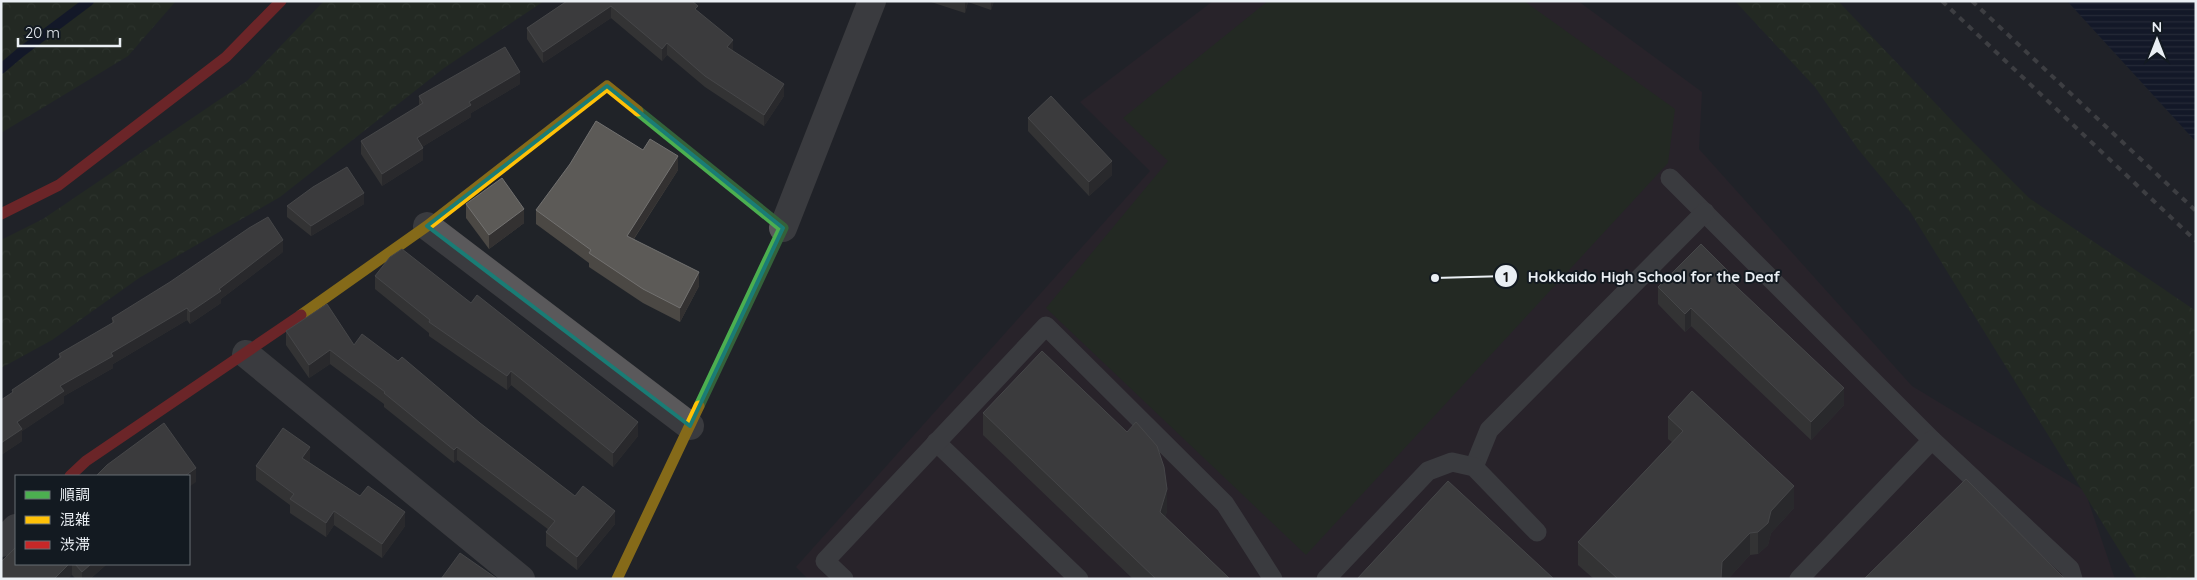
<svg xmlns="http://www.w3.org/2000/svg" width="2197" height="580" viewBox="0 0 2197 580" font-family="Quicksand,'Noto Sans JP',sans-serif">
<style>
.education{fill:#31242e}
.forest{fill:url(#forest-crowns)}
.pitch{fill:#26321d}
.water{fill:url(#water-rules)}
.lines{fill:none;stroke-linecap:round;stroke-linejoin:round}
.stream{stroke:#040d29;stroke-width:10}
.lane{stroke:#5a595b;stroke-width:19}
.street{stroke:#5a595b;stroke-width:28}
.fast{stroke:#4caf50;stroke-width:11}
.slow{stroke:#ffc107;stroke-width:11}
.jam{stroke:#c62828;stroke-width:11}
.rail{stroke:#5f5f62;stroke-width:4;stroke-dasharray:6 6;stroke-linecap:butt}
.wall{fill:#4b4844}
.shaded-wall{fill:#333131}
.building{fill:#5c5a57;stroke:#727170}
.marked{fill:none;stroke:#1a7c75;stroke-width:4;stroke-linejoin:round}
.leader{fill:none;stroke:#eaeff4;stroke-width:2}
.callout-dot{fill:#eaeff4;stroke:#131a21;stroke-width:2}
.mark-label{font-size:15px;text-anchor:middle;font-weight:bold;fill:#111}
.callout-label{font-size:15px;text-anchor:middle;font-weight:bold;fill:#eaeff4;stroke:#131a21;stroke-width:4;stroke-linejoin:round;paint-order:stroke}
</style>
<defs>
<pattern id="forest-crowns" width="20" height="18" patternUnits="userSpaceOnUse" patternTransform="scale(1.25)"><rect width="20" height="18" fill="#26321d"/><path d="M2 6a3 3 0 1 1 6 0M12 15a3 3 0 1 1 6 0" fill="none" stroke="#3b4633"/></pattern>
<pattern id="water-rules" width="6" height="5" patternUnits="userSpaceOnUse" patternTransform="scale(1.25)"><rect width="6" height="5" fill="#040d29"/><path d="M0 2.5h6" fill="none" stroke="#293149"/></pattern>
</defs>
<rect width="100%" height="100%" fill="#202328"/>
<polygon class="education" points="1213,1 1578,1 1702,92 1699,149 1912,386 2085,491 2115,579 808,579 796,567 1150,171 1080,102"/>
<g class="forest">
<polygon points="1,1 176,1 128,56 1,133"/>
<polygon points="324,1 544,1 444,68 280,197 139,278 52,340 1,368 1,240 43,219 247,81"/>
<polygon points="1735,1 1838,1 1957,126 2029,198 2196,311 2196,579 2137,579 1911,213 1858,149 1815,87"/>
</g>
<polygon class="pitch" points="1268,1 1524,1 1675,109 1668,163 1306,555 1046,308 1168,161 1123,118"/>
<polygon class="water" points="2068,1 2196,1 2196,142 2068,2"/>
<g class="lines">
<polyline class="stream" points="1,69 21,52 89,1"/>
<g class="lane">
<polyline points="1670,178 1932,440 2070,569 2073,579"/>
<polyline points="936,442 1079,579"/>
<polyline points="1474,467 1489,430 1705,212"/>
<polyline points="844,579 825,561 1046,326 1225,504 1273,579"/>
<polyline points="1326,579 1428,471 1452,462 1474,467 1537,532"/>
<polyline points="1799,579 1932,440"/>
</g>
<g class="street">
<polyline points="427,226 690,426"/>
<polyline points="783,228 872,1"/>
<polyline points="246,354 521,579"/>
<polyline points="1,543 16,528"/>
</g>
<polyline class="fast" points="638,111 783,228 699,406"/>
<g class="slow">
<polyline points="301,315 427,226 607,86 638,111"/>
<polyline points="617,579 699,406"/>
</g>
<g class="jam">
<polyline points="1,214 59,185 226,57 281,1"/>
<polyline points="70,476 86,461 301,315"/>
</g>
<g class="rail">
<polyline points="1942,1 2196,241"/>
<polyline points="1972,1 2196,211"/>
</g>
</g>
<g class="wall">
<polygon points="567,1 698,11 733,51 784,96 764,126 705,87 667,55 662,61 611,18 543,63 527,39 527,28"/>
<polygon points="928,1 994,1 991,10 968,2 965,13"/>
<polygon points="520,84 471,113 471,117 422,147 423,160 382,186 361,154 361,141 419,106 419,96"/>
<polygon points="1028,118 1112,175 1089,196 1028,131"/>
<polygon points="643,150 678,170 634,239 699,286 680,322 643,303 589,267 589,263 536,224 536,210"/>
<polygon points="364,204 311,236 287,217 287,206"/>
<polygon points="466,204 524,223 489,249 466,218"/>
<polygon points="283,252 221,299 221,303 190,324 187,320 113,364 113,368 64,396 64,403 22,431 22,441 1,455 1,400 12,393 12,390 59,359 59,354 112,324 112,318"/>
<polygon points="375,276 638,436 613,467 511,385 507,390 429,336 429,333 375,289"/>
<polygon points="1728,278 1844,405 1811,440 1691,326 1685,332 1658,304 1658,287"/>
<polygon points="286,331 354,345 480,423 575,496 615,524 577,570 546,546 546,532 549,530 457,460 454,463 384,407 384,404 330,364 309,378 286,345"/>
<polygon points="983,413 1167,511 1165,517 1230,579 1133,579 983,435"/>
<polygon points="1668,417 1794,508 1771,533 1768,545 1758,554 1750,555 1728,579 1594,579 1578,565 1578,542 1672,442 1668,439"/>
<polygon points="310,461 309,462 405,526 382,558 334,525 326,537 290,513 290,505 256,480 256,466"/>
<polygon points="16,564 107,564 90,579 76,579 72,575"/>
</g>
<g class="shaded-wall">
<polygon points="965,1 968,1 965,13"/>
<polygon points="991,1 994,1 991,10"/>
<polygon points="611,6 611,18 543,63 543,52"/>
<polygon points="733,40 733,52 727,47"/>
<polygon points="667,43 667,55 662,61 662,49"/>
<polygon points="520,72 520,84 471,113 471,117 417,150 417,138 469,102"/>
<polygon points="784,84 784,96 764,126 764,115"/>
<polygon points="423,148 423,160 382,186 382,174"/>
<polygon points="678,156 678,170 627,249 627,236"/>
<polygon points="1112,161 1112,175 1089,196 1089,182"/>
<polygon points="364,193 364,204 311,236 311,226"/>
<polygon points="524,209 524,223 489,249 489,235"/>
<polygon points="283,240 283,252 221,299 221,303 190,324 190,312"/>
<polygon points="1728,271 1728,288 1724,275"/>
<polygon points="699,272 699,286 680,322 680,308"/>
<polygon points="187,308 187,320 113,364 113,368 64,396 64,403 22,431 22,441 1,455 1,443 17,422 60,386 111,353"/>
<polygon points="1691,308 1691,326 1685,332 1685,314"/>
<polygon points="330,350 330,364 309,378 309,365"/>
<polygon points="511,371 511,385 507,390 507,376"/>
<polygon points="1844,388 1844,405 1811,440 1811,422"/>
<polygon points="638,422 638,436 613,467 613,453"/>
<polygon points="310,447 310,461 302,472 302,458"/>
<polygon points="457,447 457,460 454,463 454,450"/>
<polygon points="196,468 196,482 189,487 189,476 185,476"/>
<polygon points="1794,486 1794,508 1771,533 1768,545 1758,554 1758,532 1771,511"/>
<polygon points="1167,489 1167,511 1160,534 1160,512"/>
<polygon points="334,511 334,525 326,537 326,523"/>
<polygon points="615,511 615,524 577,570 577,557"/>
<polygon points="405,512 405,526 382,558 382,544"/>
<polygon points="1750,533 1750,555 1728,579 1721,579 1722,562"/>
<polygon points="69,564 72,564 72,575 68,579 54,579"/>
<polygon points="91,564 107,564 90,579 82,579 82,572"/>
</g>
<g class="building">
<polygon points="567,1 692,1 698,6 695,9 733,40 727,47 784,84 764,115 705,76 667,43 662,49 611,6 543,52 527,28"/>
<polygon points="505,47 520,72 469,102 471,105 417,138 423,148 382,174 361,141 423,103 419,96"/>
<polygon points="1051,96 1112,161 1089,182 1028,118"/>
<polygon points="596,121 643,150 650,139 678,156 627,236 699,272 680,308 643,289 589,253 591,250 536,210 570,164"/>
<polygon points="347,167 364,193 311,226 287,206 313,187"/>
<polygon points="502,178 524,209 489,235 466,204"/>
<polygon points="268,217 283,240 219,289 221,291 190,312 187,308 111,353 113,356 60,386 64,391 17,422 22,429 1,443 1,400 13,392 12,390 61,357 59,354 114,322 112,318 170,282 249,228"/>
<polygon points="1701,244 1728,271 1724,275 1844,388 1811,422 1691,308 1685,314 1658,287"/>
<polygon points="402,249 471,303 477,295 638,422 613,453 511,371 507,376 429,322 430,320 375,276 390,257"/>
<polygon points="327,304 354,345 362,334 398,361 402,357 480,423 575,496 583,486 615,511 577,557 546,532 555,521 457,447 454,450 384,393 385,392 330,350 309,365 286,331"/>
<polygon points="1042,351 1127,432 1136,422 1157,446 1164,467 1167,489 1160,512 1230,579 1156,579 983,413"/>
<polygon points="1692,391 1794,486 1771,511 1768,523 1758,532 1750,533 1722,562 1721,579 1618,579 1578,542 1683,431 1668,417"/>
<polygon points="164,423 196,468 185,476 96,476 107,465"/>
<polygon points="283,428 310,447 302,458 360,496 368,486 405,512 382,544 334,511 326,523 290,499 294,494 256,466"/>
<polygon points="1966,479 2064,578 2063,579 1864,579"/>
<polygon points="1448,481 1554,579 1357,579"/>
<polygon points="16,547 16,564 69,564 54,579 1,579 1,562"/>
<polygon points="460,553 496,578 441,579"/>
<polygon points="75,564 91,564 82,572"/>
</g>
<path d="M0 0H2197V580H0ZM607,86L783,228L690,426L427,226Z" fill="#202328" fill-opacity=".55" fill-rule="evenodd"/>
<path class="marked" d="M607,86L783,228L690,426L427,226Z"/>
<path class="leader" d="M1435 278L1506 276"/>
<g class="callout-dot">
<circle cx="1435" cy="278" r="5"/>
<circle cx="1506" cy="276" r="12"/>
</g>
<g class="mark-label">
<text x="1506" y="282">1</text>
</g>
<g class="callout-label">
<text x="1654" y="282">Hokkaido High School for the Deaf</text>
</g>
<rect width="2197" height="580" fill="none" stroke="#eaeff4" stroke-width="5"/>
<rect x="15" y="475" width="175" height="90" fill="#131a21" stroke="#696f75"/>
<rect x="25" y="491" width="25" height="8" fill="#4caf50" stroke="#696f75"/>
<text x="60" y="500" font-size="15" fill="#eaeff4">順調</text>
<rect x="25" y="516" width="25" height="8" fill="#ffc107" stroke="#696f75"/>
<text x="60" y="525" font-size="15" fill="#eaeff4">混雑</text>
<rect x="25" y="541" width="25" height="8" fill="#c62828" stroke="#696f75"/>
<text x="60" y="550" font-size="15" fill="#eaeff4">渋滞</text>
<g transform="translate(2157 40)" stroke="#131a21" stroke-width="4" paint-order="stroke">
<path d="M0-4L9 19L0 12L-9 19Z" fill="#eaeff4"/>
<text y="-8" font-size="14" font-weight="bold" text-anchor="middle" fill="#eaeff4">N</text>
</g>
<path d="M18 38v8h102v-8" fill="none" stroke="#eaeff4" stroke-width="2.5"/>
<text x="25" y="38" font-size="15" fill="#eaeff4" stroke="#131a21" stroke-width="4" paint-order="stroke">20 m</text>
</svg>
